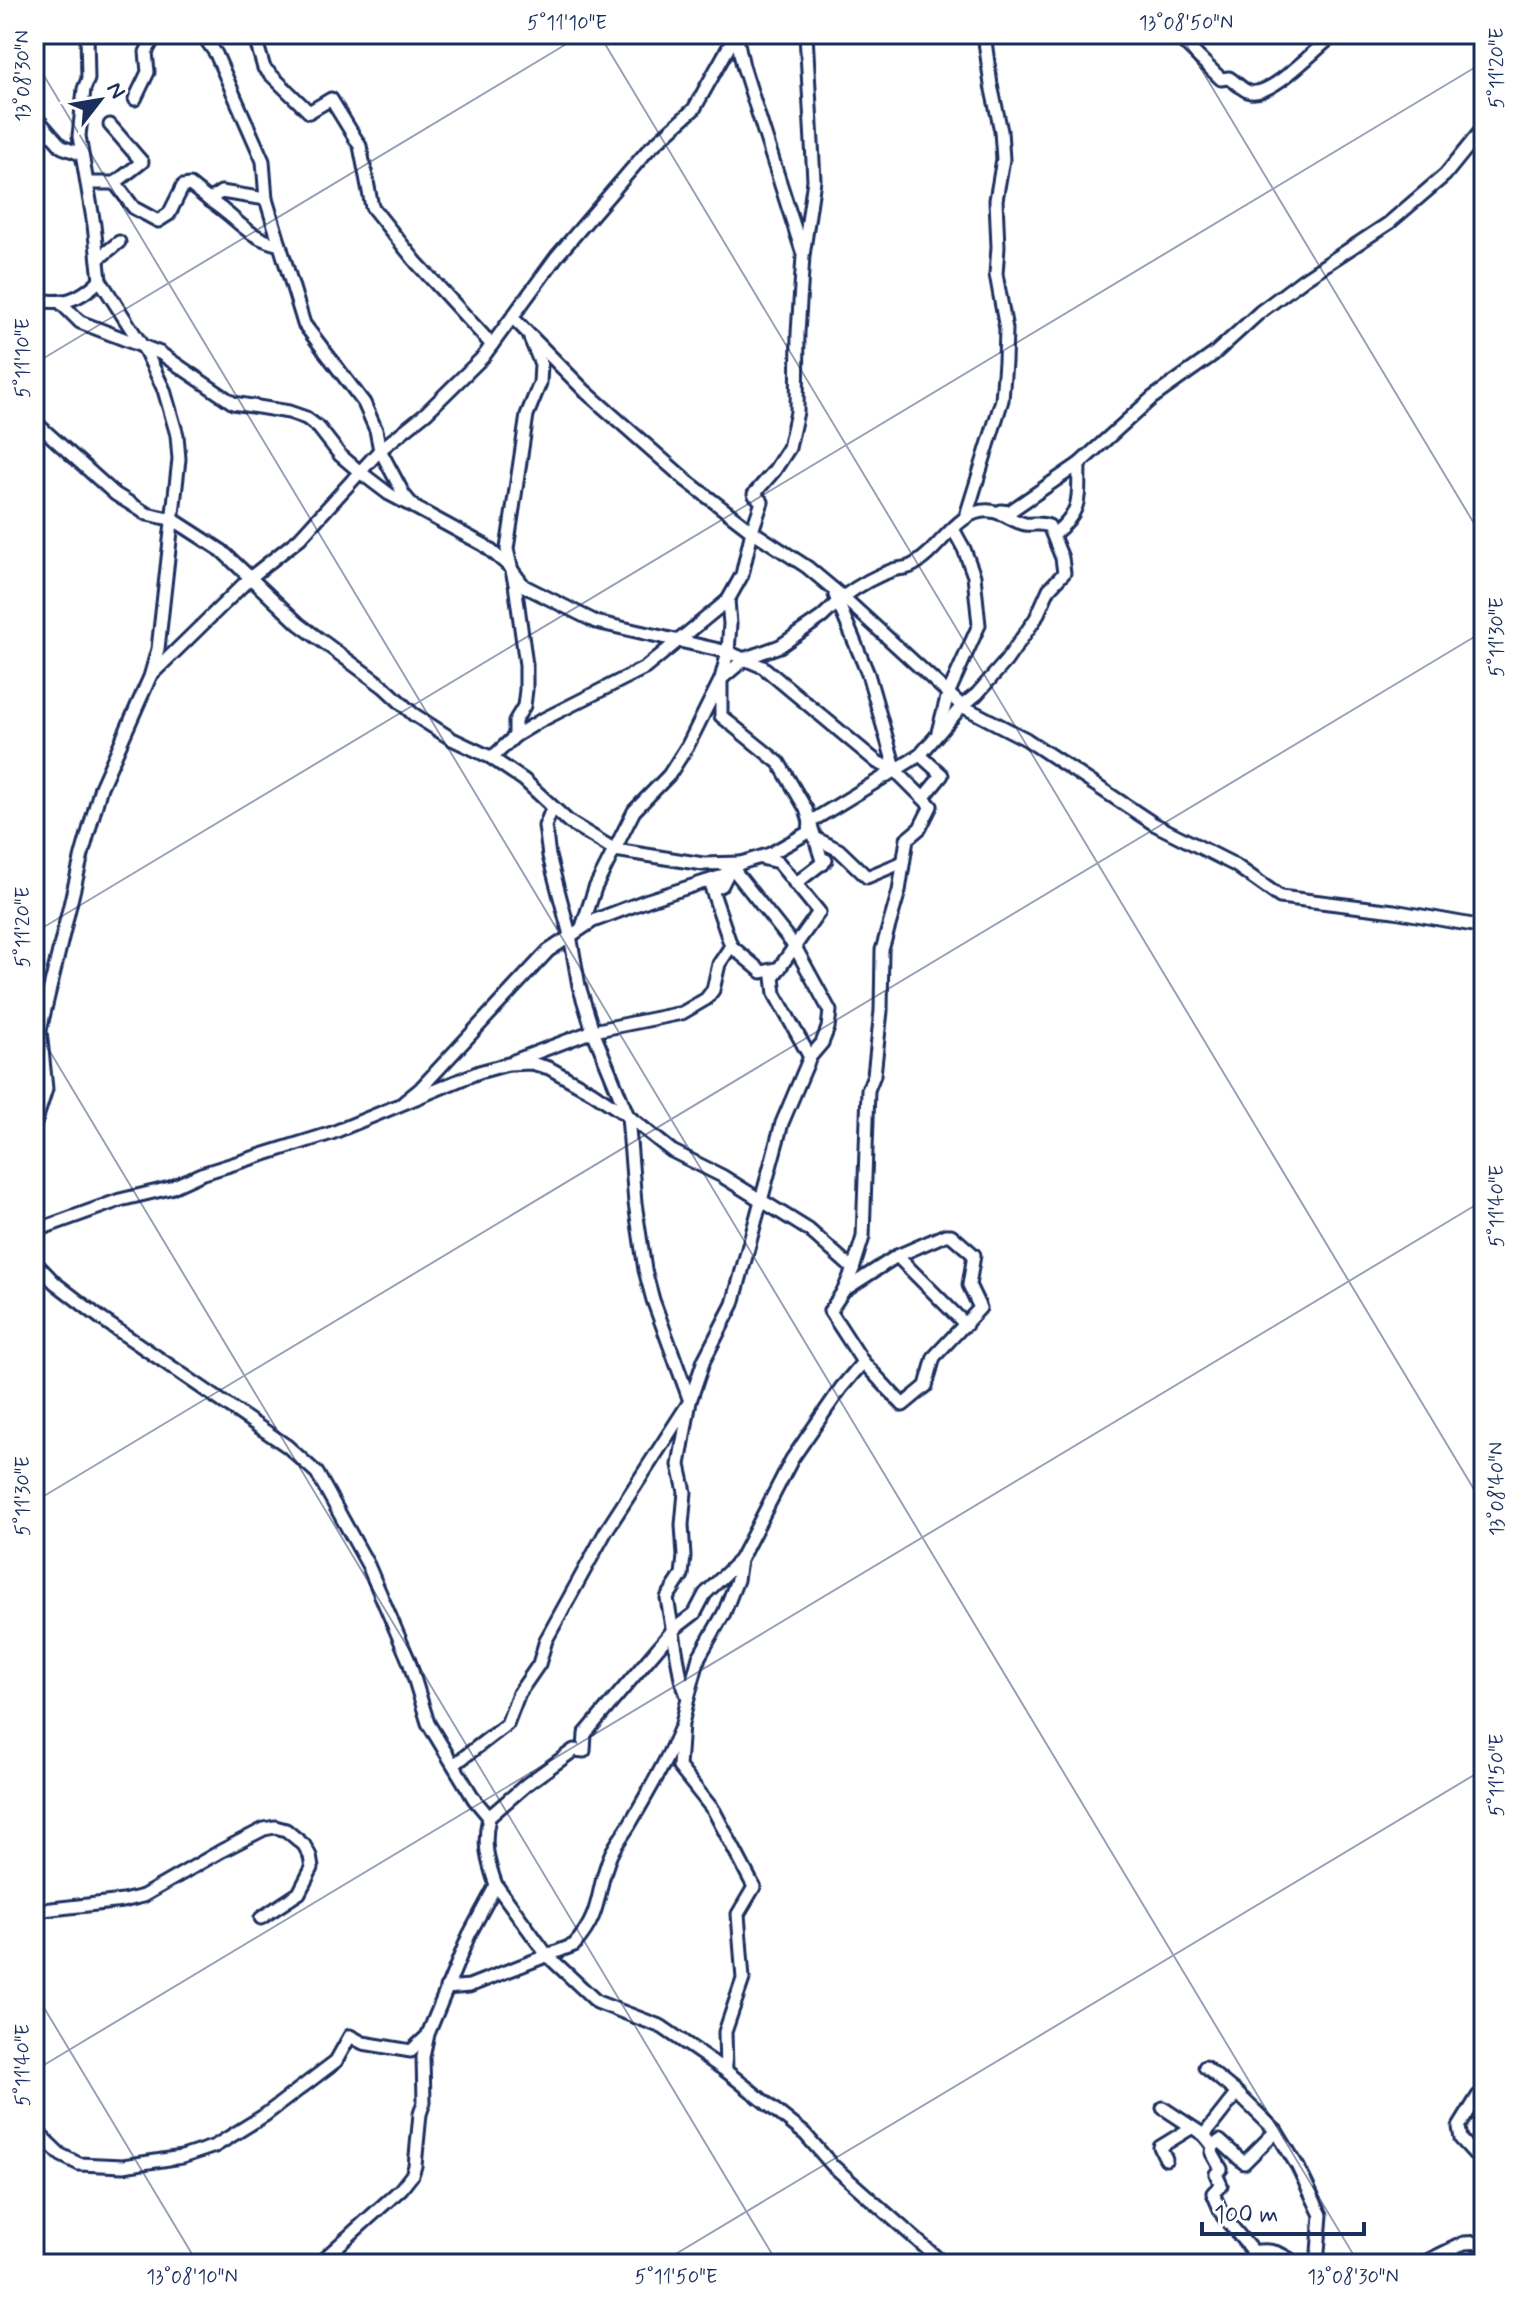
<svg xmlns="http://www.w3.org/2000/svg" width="1518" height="2298" viewBox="0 0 1518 2298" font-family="Mynerve,sans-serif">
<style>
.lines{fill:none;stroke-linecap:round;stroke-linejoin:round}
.minor-casing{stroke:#1b2f5e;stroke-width:17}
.minor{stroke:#fff;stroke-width:11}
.ticks{fill:none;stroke:#1b2f5e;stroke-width:2;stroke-opacity:0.45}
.neatline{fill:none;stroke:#1b2f5e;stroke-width:3}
.ticks-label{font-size:20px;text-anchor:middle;fill:#1b2f5e}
</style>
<rect width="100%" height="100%" fill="#fff"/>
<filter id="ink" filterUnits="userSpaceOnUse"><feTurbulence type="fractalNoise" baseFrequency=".0125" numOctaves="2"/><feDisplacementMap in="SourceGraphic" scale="16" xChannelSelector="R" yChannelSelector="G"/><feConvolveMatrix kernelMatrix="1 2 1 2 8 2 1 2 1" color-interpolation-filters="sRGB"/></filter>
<g filter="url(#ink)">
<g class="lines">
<g class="minor-casing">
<g id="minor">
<polyline points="202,34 216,54 263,161 266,199 304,324 364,403 376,430 380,450 404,495 414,507 484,545 509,566 524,586 596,622 728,652 763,667 877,762 896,771 931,806 920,828 907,839 899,891 882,950 881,1011 874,1075 868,1090 863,1237 853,1269"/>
<polyline points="245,34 256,41 264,68 309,112 331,99 360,146 372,207 416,262 492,345"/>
<polyline points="736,34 743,66 802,251"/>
<polyline points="806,34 814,180 803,256 798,333 797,412 789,448 774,471 754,494 762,502 752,531 742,575 728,600 730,624 728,652 721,679 721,716 779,763 806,809 823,864"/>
<path d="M1175,34L1221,79L1229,78C1236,82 1243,91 1250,92C1272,97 1317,47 1335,34"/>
<polyline points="135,99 148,72 146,52 153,40 151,34"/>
<polyline points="34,115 62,147 81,154"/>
<polyline points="87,183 115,183 142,162 110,125"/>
<polyline points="115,183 134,208 158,221 169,214 183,186 190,185 209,200 221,192 266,199"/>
<path d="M209,200C238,218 245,237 280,245"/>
<polyline points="98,259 119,242"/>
<path d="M34,300C65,304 77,302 100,280"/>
<polyline points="60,302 80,322 160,353 233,403 289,412 306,418 319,428 340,455 360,472 389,494 408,504"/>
<polyline points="34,421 115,494 147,514 174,520 222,551 299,624 384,687 413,714 452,739 490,757 524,780 569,822 615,850 703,864 741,863"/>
<polyline points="1001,511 1009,512 1079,464 1152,398 1214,354 1260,312 1304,279 1389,223 1445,175 1484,127"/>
<polyline points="966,516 1002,400 1005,362 1006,329 996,274 998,247 996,200 1003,159 1001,131 991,85 984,34"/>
<path d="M1054,534C1083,510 1078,499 1079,464"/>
<polyline points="835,595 868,674 896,771"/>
<polyline points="153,673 251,577 300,538 380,450 426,413 483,357 557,256 648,150 694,109 736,34"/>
<polyline points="938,732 948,694 979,625 974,576 964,549 953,529"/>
<polyline points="515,736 515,721 524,706 526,690 526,665 515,584 507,549 527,415 540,383 541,364 530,338"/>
<polyline points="920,755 942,775 924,797"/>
<polyline points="490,757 496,754 515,736 540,721 645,668 728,600"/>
<polyline points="552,809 545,826 549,856 570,935 579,986 593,1031 628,1116 635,1203 645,1270 653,1300 690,1401 679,1465 685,1492 682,1525 684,1556 682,1575 667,1598 681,1679 688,1698 682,1724 679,1767 714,1811 754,1887 738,1914 743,1979 725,2032 726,2071"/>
<polyline points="815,838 839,850 867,877 903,862"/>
<polyline points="761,858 778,862 819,912 773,977 775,994 810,1057"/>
<polyline points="795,884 826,860"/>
<polyline points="582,927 595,888 634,811 669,775 688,745 721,679 746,658 780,646 822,617 843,597 962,706 1026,739 1154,824 1235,865 1280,897 1394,911 1484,927"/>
<polyline points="731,946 762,972 780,968"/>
<polyline points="514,1061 593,1031 682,1013 706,999 713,990 719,964 731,946 712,890 722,885 728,873"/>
<path d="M404,1102L420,1089L548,951L593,921L648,900L720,877L741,863L770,854L809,832L810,822L920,755L962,706L977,694L1006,661L1036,618L1049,589L1064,573L1062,558L1049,526C1040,522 1035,525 1025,524C1013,522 1004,512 990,511C957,508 940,552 911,566C905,569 898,568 893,570C875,576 858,586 843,597L807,567L752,531L687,481L586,392L513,318"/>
<polyline points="34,1127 46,1089 40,1030 82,855 101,787 150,677 158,649 179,459 177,435 164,390 146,352 100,280 94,225 79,136 84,89 88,79 87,34"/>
<polyline points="34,1231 120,1200 170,1188 201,1174 332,1133 479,1072 508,1064 531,1063 549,1068 592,1092 628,1116 672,1151 722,1176 809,1230 853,1269 844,1290 830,1311 863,1362 841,1388 792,1459 740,1560 737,1580 724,1613 699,1657 688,1698"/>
<polyline points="897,1256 966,1325"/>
<path d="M34,1261L55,1283L103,1320L287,1446L317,1473L368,1565L409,1661L428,1723L474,1799L489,1817C483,1843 487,1860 496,1885L469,1935L428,2034L423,2057L424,2102L420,2114L415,2166L412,2175L401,2189L318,2264"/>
<polyline points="846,1289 897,1256 945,1235 951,1235 974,1255 969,1285 980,1308 934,1357 926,1386 903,1405 863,1362"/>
<polyline points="455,1764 507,1724 519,1693 539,1664 546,1640 606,1531 690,1401 704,1360 733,1304 782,1123 810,1057 822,1043 828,1028 830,1011 795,947 733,869"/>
<polyline points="489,1817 527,1784 574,1750 584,1751 585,1734 673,1630 695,1613 705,1594 740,1560"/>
<polyline points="496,1885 547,1955 597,2002 662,2027 726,2071 805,2134 832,2165 944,2264"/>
<polyline points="34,1911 123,1901 143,1896 221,1851 264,1829 275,1827 286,1830 304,1845 310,1856 312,1868 299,1893 261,1918"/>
<path d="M446,1988L469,1986L574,1945C604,1912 595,1890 611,1854C616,1843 625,1833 631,1822C649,1791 666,1762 680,1729"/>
<polyline points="1205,2067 1237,2093 1276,2131 1298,2167 1321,2215 1317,2264"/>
<polyline points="1478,2096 1459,2127 1461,2139 1484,2164"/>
<path d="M1163,2108L1204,2135L1213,2146L1212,2153L1221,2169L1216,2174L1221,2185L1213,2193L1223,2216L1253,2252C1272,2248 1281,2253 1297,2264"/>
<polyline points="34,2129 61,2155 79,2164 123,2166 182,2157 215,2146 265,2115 336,2061 350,2036 363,2043 411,2051 425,2038"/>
<polyline points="1204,2135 1237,2093"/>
<polyline points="1213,2146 1220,2141 1244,2163 1276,2131"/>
<polyline points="1166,2159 1160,2147 1191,2128"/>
<polyline points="1421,2264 1464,2243 1484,2242"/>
</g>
</g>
<use href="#minor" class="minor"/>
</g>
</g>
<path class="ticks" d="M599,34L1484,1506M1180,34L1484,540M34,59L1359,2264M34,364L583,34M34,933L1484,62M34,1025L778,2264M34,1502L1484,631M34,1991L198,2264M34,2071L1484,1200M659,2264L1484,1769"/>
<rect width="1518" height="2298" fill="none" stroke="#fff" stroke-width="88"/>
<g transform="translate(100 100) rotate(59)" stroke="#ffffff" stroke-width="6" paint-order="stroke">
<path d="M0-6L14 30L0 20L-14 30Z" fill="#1b2f5e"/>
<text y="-12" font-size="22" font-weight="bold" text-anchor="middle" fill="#1b2f5e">N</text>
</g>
<path d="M1202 2222v12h162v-12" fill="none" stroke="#1b2f5e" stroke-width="4"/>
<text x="1214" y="2222" font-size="24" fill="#1b2f5e" stroke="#ffffff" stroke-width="6" paint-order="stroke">100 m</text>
<rect x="44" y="44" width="1430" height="2210" class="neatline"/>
<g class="ticks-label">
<text x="567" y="29">5°11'10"E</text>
<text x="1186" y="29">13°08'50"N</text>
<text transform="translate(1496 68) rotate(-90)" y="7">5°11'20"E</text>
<text transform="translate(22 76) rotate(-90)" y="7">13°08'30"N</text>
<text transform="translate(22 358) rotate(-90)" y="7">5°11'10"E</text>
<text transform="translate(1496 637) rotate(-90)" y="7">5°11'30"E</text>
<text transform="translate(22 927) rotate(-90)" y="7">5°11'20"E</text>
<text transform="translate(1496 1206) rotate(-90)" y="7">5°11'40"E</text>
<text transform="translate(1496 1489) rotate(-90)" y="7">13°08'40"N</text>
<text transform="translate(22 1496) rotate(-90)" y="7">5°11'30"E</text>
<text transform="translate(1496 1775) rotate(-90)" y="7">5°11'50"E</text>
<text transform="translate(22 2065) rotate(-90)" y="7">5°11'40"E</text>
<text x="192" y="2283">13°08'10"N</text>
<text x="676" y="2283">5°11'50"E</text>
<text x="1353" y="2283">13°08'30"N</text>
</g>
</svg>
